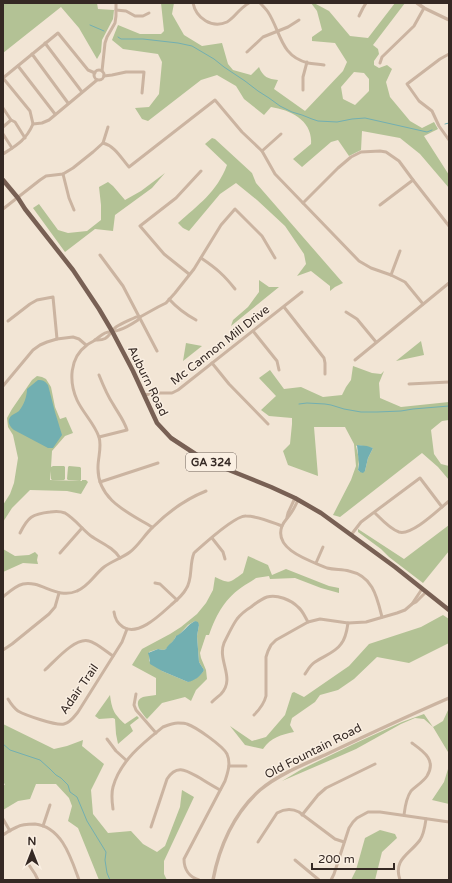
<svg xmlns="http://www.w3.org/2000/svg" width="452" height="883" viewBox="0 0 452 883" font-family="'Varela Round',sans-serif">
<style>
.green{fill:#b3c295;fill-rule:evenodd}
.water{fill:#72afb1}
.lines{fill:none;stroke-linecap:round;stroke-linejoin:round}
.stream{stroke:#72afb1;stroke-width:1}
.minor{stroke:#cbb4a1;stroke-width:3}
.tertiary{stroke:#cbb4a1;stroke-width:3.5}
.primary{stroke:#786054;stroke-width:4.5}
.labels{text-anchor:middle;stroke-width:3;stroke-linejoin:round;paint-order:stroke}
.shield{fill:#faefe2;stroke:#70645d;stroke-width:1}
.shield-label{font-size:11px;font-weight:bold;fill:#352924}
.street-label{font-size:12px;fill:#352924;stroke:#faefe2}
</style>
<rect width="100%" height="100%" fill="#f2e5d5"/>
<g class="green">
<polygon points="3,3 97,3 98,9 114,10 113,19 102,40 101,52 97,59 79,28 61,7 3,53"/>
<path d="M161,3H174L172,14L184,35L202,46L222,43L228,64L233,70L251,75L259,67C263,77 268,79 278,80L274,89L305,111L343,71L347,62L335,43L312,41V37L322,30L317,11L311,3H314L329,11L350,36L368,38L395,3H405L373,45L378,49L379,54L374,61V65L379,68L387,65L392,69L386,82L390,97L410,121L422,128L434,122L438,129L424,136L449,175V188L420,154L400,138L362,131L361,150L349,156L338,140L331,142L302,167L293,159L311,144C313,121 291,110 271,107L264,115L244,99L236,86L217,75L201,80L148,121L142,119L135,108L149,107L159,94L162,62L158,54L123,49L112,40L118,25L140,34H161L164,31ZM354,72L364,73L369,79V91L355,105L343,99L341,87Z"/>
<path d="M212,138L215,139L252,173L256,183L343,283L335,287L330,291V286L311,271L297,276L306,264L304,254L285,226L257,200L236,183L220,194L189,231L183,228L178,223C198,205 217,192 227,165L205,144Z"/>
<polygon points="165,173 152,188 115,215 113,231 95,229 65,252 33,208 39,204 58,230 68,233 87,231 101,220 101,205 99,187 108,182 113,186 125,200 141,191"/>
<polygon points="259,280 269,287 279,287 231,326 233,320 248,307 259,292"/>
<polygon points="421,341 424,355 396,361"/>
<polygon points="186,343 202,346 183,361"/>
<path d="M353,366L372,373L381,374L384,371L379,383L380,398L401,407L449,402V420L442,421L431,430L434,454L441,464L449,466V480L438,467L422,453L340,517L333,515L351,480L356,466L354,444L345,427H314L318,476L288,465L283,451L290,444L292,424V418L269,416L261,410L276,396L259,378L270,370L284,389L301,387L323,397L342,395L346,387L351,380ZM358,445L373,448L368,458L365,471L360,472L358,470L359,459L356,446Z"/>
<polygon points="37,376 42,377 46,379 51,387 55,407 60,419 66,417 73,433 65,436 52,451 51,467 53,466 64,466 65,467 65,479 64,480 52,480 51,479 51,471 50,480 82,481 82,480 86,480 88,482 81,494 67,491 30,490 12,508 3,522 3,505 10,494 14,483 18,458 13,435 8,427 7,418 12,409 32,380"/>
<polygon points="69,466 80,467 81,468 81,480 80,481 68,480 67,479 68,467"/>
<polygon points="449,525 449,551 423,583 389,557 381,549 358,532 358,529 404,559"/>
<polygon points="3,549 15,556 29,555 35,552 38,555 37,560 38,564 23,563 3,572"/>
<path d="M248,556L268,565L272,575L286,569L329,586L339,588V593L321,588L295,578L270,579L269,576C265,577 260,577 256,578C253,580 249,583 245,585C225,598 217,613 209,635H206L200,653L201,658L206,670L207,679L196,690L191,701L185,697L162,703L147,719C143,714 131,702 143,697C146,696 152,696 156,695V678L132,665L142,649L170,634L181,627L197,614L206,603L213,590L215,577C231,585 230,582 243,573ZM195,621L199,625L197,636L199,662L204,670C201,676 194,679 188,682L162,671L149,661V652L158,649L163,650L166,649L174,640L176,636H178L188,625Z"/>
<path d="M443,615L449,619V643L409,663L377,657L354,679L338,690L320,695L315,702L292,718L290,725L294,732C281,735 271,737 263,749L245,745L230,726L252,741L266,737L285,715L292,693L294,692L304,697L349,666L369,644L421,627Z"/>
<path d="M110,695C112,710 114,714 125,724L137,716L139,718L130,725L133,731L118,744L116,734L115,719L113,718L99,719L95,716Z"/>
<polygon points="449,708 449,804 432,800 444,782 448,769 448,752 433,727 424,719 415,718 401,724 356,749 340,756 282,781 302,769 358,742 402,722 424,714 433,727 443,721"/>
<polygon points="3,724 54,749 67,746 83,740 82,746 104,764 91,790 93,814 108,833 131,831 143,844 157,852 165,846 180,807 182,790 194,797 164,861 164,874 167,880 99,880 78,828 68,821 72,806 69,798 56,784 36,784 30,799 18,801 3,810 3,787 5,784 3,783"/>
<polygon points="380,830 395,834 397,838 382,852 375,880 351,880 356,870 365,838"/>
</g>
<g class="water">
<path d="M38,380C43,380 45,381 48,385L55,412L62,435L53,448H48L14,430C10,427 6,421 11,416C13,414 17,413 19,411C24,405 27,396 27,389Z"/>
<polygon points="357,445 367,446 373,448 368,458 365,471 363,473 360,472 358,470 359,464"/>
<path d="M195,621L198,622L199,625L197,636L199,662L204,670C201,676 194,681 188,682L162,671L150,664L149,656L148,653L158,649L163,650L166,649C168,644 174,642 176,636C183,633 187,625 195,621Z"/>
</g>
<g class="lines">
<g class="stream">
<polyline points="90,25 104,31"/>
<polyline points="118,37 121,39 143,39 178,43 192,46 214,59 224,67 245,81 258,91 269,98 280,106 292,112 302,115 312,119 318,121 337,122 352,119 365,118 427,132 432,130"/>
<polyline points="445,124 449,123"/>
<polyline points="299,404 307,403 325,404 331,405 344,409 361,412 377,412 401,411 413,409 449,406"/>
<polyline points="3,744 10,750 40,760 50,769 56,775 61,778 68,785 70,792 77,797 87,821 106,852 105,860 107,873 110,880"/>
</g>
<g class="minor">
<path d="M193,3C196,18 212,29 227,22C232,19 235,15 239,11C242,8 245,5 249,3"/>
<path d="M260,3C263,6 266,9 268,12C281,32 280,56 308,63C313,64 318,64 324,65"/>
<polyline points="116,10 126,11 135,16 143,16 149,13"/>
<polyline points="359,16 363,8 366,3"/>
<polyline points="45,43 82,92"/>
<polyline points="247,52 263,37 288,27 299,20"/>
<polyline points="32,54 68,103"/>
<polyline points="449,54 440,59 407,84 419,101 432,111 439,126 449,140"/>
<polyline points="380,63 382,57 414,26 424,8"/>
<polyline points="18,66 55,114"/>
<circle cx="99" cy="75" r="5"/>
<polyline points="102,71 105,43 107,37 115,23 116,16 116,3"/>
<polyline points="104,76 112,75 126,72 144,72 142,93"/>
<polyline points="303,90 303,77 307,62"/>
<polyline points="3,108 11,120 15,122 25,138"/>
<polyline points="33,124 30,111 3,78 58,33 88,70 95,73"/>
<polyline points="3,127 11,120"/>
<polyline points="3,134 12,148"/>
<path d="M103,143C115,146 121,158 129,167L215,100L242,132L262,151L275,174L359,261L371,268L391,275L405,282L423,304"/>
<polyline points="262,151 281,134"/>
<path d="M3,154C17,145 26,140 33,124L42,123L49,120L97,80"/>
<polyline points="63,174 69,198 74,210"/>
<polyline points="303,203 338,168 351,157 361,152 380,151 386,152 399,161 413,180 449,226"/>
<polyline points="380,205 413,180"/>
<polyline points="3,209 40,180 46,176 63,174 73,168 93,152 103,143 108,127"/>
<polyline points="100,255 123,286 157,351"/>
<path d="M201,258C216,268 224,275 235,289"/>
<polyline points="189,274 164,254 140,226 176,198 201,171"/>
<polyline points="391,275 400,251"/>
<path d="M169,299C178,309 185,314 196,320"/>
<polyline points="284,307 324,358 325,363 325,374"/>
<polyline points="346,312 357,319 376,342"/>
<path d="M140,317L138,320C132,324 126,328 119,330C115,332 109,331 105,333C101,335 98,338 95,340C93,342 89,343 87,345C69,358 69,382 77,400C83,413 94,423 99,437C102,447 98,457 98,467C97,500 129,513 152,527"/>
<polyline points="8,321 30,304 37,300 53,297 57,339"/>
<polyline points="253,331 277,361 279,370"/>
<path d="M95,340C109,341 108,334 116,327C122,323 130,320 136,317H140L158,307L166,303L175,293L194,269L221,225L235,209L262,236L275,258"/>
<polyline points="355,360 449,283"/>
<polyline points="212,363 229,384 268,424"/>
<polyline points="409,384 449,382"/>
<polyline points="3,386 33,350 40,345 47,342 57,339 73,337 79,339 86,345"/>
<polyline points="144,395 157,393 172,393 178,390 302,292"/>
<path d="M99,437L127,430C124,420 118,413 113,404C107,395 103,385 99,375"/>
<polyline points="100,482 158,463"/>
<path d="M298,500C296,504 294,509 291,513C288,518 284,521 282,526C273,550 311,561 327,568C335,570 342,569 349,571C373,576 377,597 382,617"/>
<path d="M375,513C381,519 390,529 399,532C412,536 439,509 449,501"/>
<polyline points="287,517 288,513 295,498"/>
<path d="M20,533C28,517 32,514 50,512C56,511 60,511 65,513C75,519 82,529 91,536C101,543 113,547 120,558"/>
<polyline points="351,535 361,522 420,478 442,507"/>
<polyline points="212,538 223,552 225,559"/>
<polyline points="60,553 82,528"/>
<polyline points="316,563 323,547"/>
<polyline points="155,583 160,584 177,600"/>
<path d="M3,597C9,592 15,586 23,584C41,580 57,600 77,591C89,586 94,575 104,567C112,561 122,558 130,552C139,545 145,534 153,527C168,512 186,499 206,491"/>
<polyline points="412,604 422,589"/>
<path d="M114,612C115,619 117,623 123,627C138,637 161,614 171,605C177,600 183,595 186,589C193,579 189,565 194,553C203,545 235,515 246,516C258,516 271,522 282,526"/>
<polyline points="3,650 12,644 49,614 55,607 59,593"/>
<path d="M45,670C55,661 75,637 89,641C95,642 107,652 113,656"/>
<path d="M305,674C308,670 310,665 315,662C323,656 335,653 341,644C346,638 347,630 348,623"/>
<polyline points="136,694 134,705 136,710 156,733"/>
<path d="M8,699C11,704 14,708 18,711C25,715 56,726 64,724C70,723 74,717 78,712L122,642L127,629"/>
<path d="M212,702C215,699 219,696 221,694C236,678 217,661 224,643C228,635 232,626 237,619C241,614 246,610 251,607C256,603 261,599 267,597C277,594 291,600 298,607C303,611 305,617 308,622"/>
<path d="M254,715C260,709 264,704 266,696V657L268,651L271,645L276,640L308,622L320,619L348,623L366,622L397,613L405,610L412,604L416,602L426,592"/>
<polyline points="107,739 116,751 126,760"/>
<polyline points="229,766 246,766"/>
<path d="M113,809C112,802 111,794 113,787C120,761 143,743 163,727C168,725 173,723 178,723C181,723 185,723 187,724C196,727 223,746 227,754C231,763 228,772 225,781L184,859C184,869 189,877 199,880"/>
<polyline points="302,815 318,795 326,788 375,764"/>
<path d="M404,815C405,807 406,798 411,791C416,786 423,782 427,776C437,760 423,751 412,743"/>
<polyline points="3,819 10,831"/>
<polyline points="43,826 50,805"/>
<path d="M151,827L167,779C177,763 187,771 200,778C206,782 213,786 220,790"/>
<path d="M3,835C7,832 12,829 17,827C22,824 29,824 35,824C62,827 71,858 79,880"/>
<path d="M258,842L277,813C284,809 291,808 299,812L335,839L344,842"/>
<polyline points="295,860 319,880"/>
<polyline points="29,865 35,874 38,880"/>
<polyline points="331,880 334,874 349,828 353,822 357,818 368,812 380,812 449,822"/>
<path d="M400,880C393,859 409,855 420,840C424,834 425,826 426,819"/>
</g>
<g class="tertiary">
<polyline points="417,3 424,8 449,20"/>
<path d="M213,880C219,847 234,813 260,790C279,774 305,764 327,754C367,735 408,716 449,698"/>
</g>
<polyline class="primary" points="3,180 18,198 25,209 73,270 99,309 112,331 133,371 157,423 171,438 200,457 219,466 271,487 295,498 321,513 395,567 449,610"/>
</g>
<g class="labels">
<rect class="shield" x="186" y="453" width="50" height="18" rx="3"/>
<g class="shield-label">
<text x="211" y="466">GA 324</text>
</g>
<g class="street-label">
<text transform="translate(220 345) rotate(-38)" y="4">Mc Cannon Mill Drive</text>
<text transform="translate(148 381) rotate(64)" y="4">Auburn Road</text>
<text transform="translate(79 689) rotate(-55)" y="4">Adair Trail</text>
<text transform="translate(313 751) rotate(-27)" y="4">Old Fountain Road</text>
</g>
</g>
<rect width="452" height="883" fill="none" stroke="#352924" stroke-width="8"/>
<g transform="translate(32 851)" stroke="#faefe2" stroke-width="3" paint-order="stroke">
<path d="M0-3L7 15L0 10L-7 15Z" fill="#352924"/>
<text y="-6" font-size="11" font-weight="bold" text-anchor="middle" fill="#352924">N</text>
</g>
<path d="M312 863v6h82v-6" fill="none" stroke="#352924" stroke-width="2"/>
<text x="318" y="863" font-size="12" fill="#352924" stroke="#faefe2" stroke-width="3" paint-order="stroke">200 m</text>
</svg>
